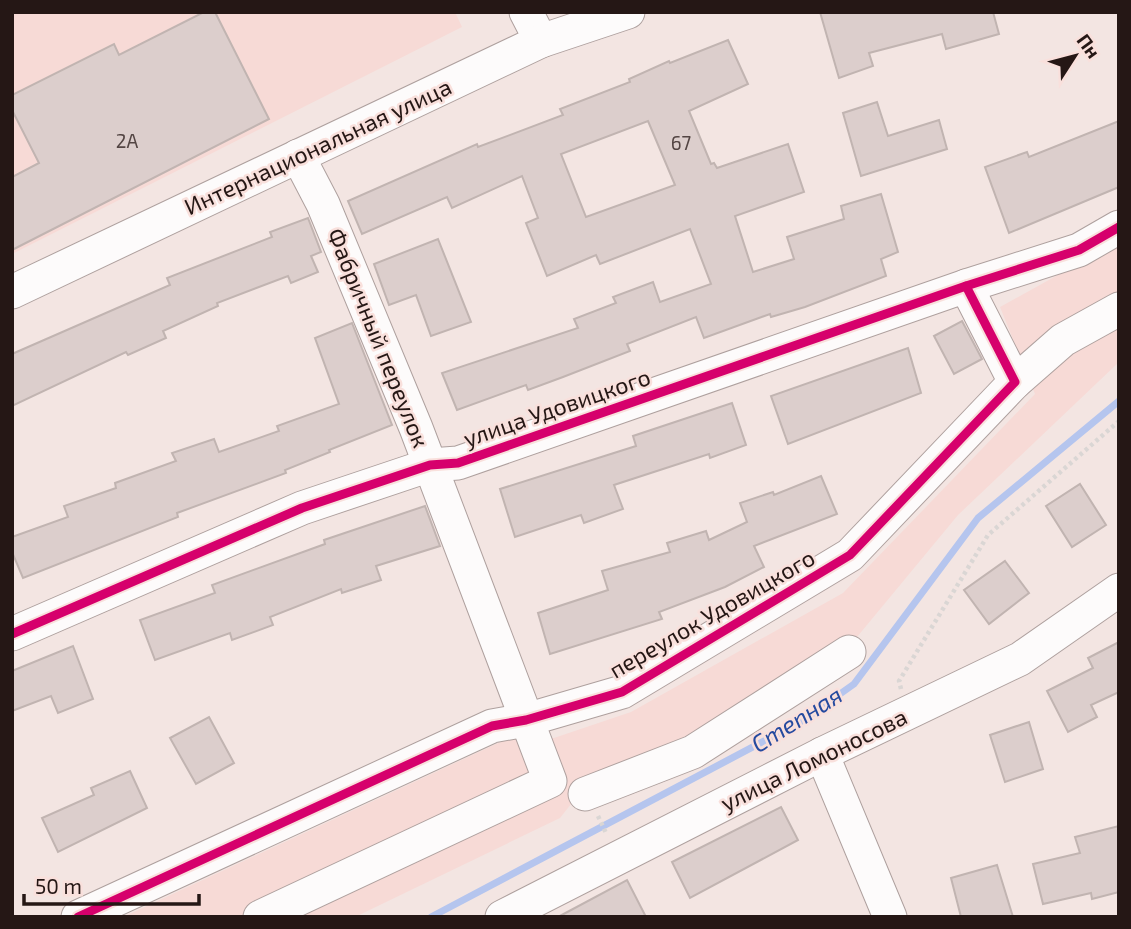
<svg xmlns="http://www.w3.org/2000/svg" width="1131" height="929" viewBox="0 0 1131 929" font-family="'Exo 2',sans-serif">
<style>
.built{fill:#f7dad6}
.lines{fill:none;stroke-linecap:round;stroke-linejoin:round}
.stream{stroke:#b5c5ee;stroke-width:7}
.building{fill:#dccecc;stroke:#c1b4b1;stroke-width:2;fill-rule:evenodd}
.minor-casing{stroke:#aea09e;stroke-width:35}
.path{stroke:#dad6d4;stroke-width:4.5;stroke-dasharray:3.5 3.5;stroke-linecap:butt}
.minor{stroke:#fdfbfb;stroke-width:33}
.cycleway-casing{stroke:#f9e0dc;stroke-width:13}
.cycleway{stroke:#d6006c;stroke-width:9}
.labels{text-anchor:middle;stroke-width:5;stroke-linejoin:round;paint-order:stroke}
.number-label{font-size:19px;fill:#534543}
.street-label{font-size:23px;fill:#251715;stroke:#f9e0dc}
.water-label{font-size:24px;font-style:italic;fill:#254a9f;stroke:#f9e0dc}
</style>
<rect width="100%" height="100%" fill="#f3e5e2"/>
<g class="built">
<polygon points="12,12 455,12 462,27 12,254"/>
<polygon points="1119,241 1119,362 958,515 857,637 678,749 590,780 560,818 355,917 123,917 509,738 554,738 631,712 843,593 1035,394 1000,307"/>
</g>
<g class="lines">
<polyline class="stream" points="431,917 802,721 854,684 978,518 1119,401"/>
</g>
<g class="building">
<polygon points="204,12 215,12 269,119 12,250 12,177 39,163 12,110 12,95 114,44 119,55"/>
<polygon points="820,12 993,12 999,34 946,49 942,34 869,53 873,66 839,78"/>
<path d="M728,40L748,84L689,111L711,164L714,163L717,168L788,144L804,192L735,216L753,272L794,259L787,237L844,219L841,206L881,194L898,252L881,259L886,276L805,307L771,317L770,314L704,338L696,317L627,344L630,351L563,377L528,390L526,385L457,410L442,373L578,328L574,319L616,303L613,297L653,282L660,302L711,284L690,229L600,264L596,255L547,276L526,223L538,218L522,176L452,208L447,197L362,234L348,201L477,144L478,147L563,115L560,109L630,82L629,79L669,61L670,63ZM648,121L675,185L586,217L561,154Z"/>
<polygon points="877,102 888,136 939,120 947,149 861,176 843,113"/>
<polygon points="1119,121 1119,187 1009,233 985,167 1027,152 1029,157"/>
<polygon points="308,218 321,252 311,256 318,272 291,283 288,276 217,303 218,306 163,331 166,338 128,355 126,352 12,406 12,354 170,285 167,278 272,237 270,232"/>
<polygon points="438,239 471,322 431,336 416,295 389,305 374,264"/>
<polygon points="962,321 982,359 954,374 934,336"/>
<polygon points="352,323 392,425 329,450 330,452 285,470 286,473 177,513 178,517 23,578 12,552 12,537 68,517 64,506 116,488 115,483 176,461 172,453 214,439 219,452 279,431 277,426 339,404 315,338"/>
<polygon points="908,348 921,393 788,444 771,396"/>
<polygon points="732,403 746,445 710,458 709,454 614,485 623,509 584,523 581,515 515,537 500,489 636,446 633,436"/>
<polygon points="821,476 837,514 754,546 764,567 725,587 659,612 662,619 550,654 538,613 608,590 602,571 670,552 667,543 706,531 709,540 747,522 740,503 773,492 774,495"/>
<polygon points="1080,484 1106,525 1072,547 1046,506"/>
<polygon points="425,506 440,546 376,566 381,580 342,593 341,589 270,617 273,625 232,640 230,633 155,660 140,620 215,593 212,585 325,544 324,540"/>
<polygon points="1005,561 1029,593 989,624 964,590"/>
<polygon points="1119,642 1119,692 1091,705 1097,717 1068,732 1047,691 1093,668 1088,658"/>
<polygon points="73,646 93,699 58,713 51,696 12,711 12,671"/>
<polygon points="209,717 234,763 196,784 170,738"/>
<polygon points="1029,722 1043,769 1005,782 990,735"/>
<polygon points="130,771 147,808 58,852 42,818 94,795 91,788"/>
<polygon points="781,807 798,840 690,898 672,862"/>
<polygon points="1119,826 1119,892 1092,899 1091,893 1043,904 1033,864 1080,853 1075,837"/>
<polygon points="997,865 1013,917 961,917 951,878"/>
<polygon points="627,880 646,917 558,917"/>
</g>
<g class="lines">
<g class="minor-casing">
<g id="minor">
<polyline points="526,12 541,41"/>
<polyline points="12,292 541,41 628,12"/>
<polyline points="1015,382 1063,340 1119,309"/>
<polyline points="12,634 302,508 430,465 458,463 966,286 1079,250 1119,227"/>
<polyline points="822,754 890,917"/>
<polyline points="585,794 693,752 849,652"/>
<polyline points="78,917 492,726 526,720 622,692 850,555 1015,382 966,286"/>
<polyline points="260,917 550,781 416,428 323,204 298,156"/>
<polyline points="502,917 822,754 1020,659 1119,590"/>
</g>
</g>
<g class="path">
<polyline points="901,689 899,681 988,535 1119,421"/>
<polyline points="598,816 606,833"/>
</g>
<use href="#minor" class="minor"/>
<g class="cycleway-casing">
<g id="cycleway">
<polyline points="12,634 302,508 430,465 458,463 966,286 1079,250 1119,227"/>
<polyline points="78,917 492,726 526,720 622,692 850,555 1015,382 966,286"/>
</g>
</g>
<use href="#cycleway" class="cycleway"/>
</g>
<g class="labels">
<g class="number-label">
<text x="127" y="148">2А</text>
<text x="681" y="150">67</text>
</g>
<g class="street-label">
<text transform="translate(318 147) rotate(-25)" y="8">Интернациональная улица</text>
<text transform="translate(378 338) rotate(68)" y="8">Фабричный переулок</text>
<text transform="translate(557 408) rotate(-19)" y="8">улица Удовицкого</text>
<text transform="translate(712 614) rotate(-30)" y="8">переулок Удовицкого</text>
<text transform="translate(814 760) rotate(-26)" y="8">улица Ломоносова</text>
</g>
<g class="water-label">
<text transform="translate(797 720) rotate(-32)" y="8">Степная</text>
</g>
</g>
<rect width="1131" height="929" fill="none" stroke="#251715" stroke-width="28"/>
<g transform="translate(1075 56) rotate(54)" stroke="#f9e0dc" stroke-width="5" paint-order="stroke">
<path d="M0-5L12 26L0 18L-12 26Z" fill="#251715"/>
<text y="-10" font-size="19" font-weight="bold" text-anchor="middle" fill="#251715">Пн</text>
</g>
<path d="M24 894v10h175v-10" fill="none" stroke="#251715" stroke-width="3.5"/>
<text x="35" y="894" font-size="21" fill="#251715" stroke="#f9e0dc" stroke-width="5" paint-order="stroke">50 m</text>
</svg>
